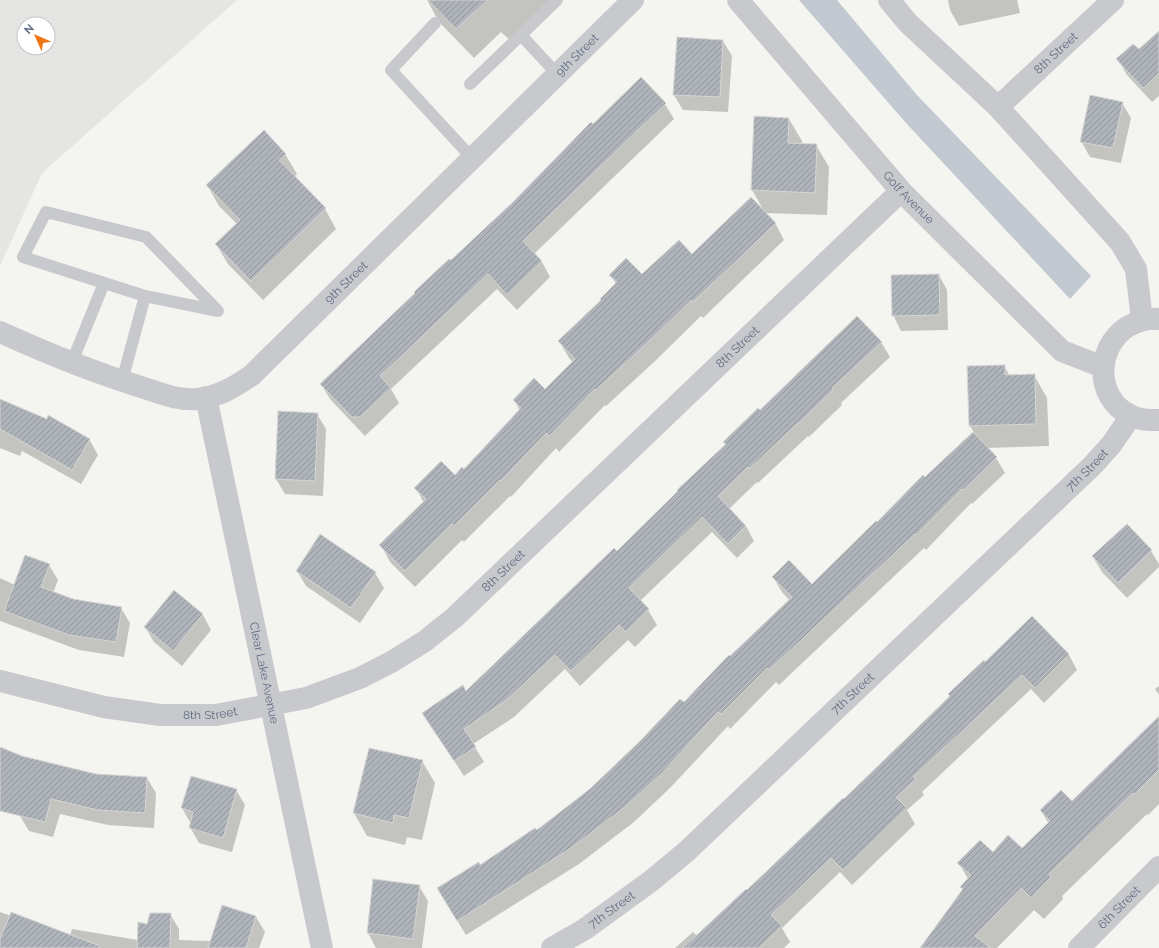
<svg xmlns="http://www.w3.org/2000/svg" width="1159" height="948" viewBox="0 0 1159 948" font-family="Raleway,sans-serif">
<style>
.built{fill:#e5e5e4;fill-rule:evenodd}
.water{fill:#c2c9d1}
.shadow{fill:#0003}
.building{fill:url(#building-hatch);stroke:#d6d6d3}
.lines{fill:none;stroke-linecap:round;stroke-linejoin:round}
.service{stroke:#c7c9cd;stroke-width:12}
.minor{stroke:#c7c9cd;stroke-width:22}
.labels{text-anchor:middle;stroke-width:4;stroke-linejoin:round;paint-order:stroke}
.street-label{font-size:12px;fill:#626e84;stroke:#fff}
</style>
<defs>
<pattern id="building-hatch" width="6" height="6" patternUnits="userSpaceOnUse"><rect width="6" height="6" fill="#afb4bb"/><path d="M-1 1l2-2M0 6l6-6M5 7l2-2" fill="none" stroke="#92979e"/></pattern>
</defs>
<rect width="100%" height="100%" fill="#f4f5f1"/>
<path class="built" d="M0,0H237L42,173L0,266ZM24,24H48V48H24Z"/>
<polygon class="water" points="799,0 837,0 916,94 1091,276 1070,299 906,123"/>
<g class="shadow">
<polygon points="427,0 554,0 511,41 501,32 474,58 439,22"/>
<polygon points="948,0 1017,0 1020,13 959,26 950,10"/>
<polygon points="1159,31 1159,96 1152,102 1127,75 1118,59 1139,50"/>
<polygon points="723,41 732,56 728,112 683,110 674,95"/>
<polygon points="1122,103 1131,118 1121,163 1090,157 1081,141"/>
<polygon points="665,104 674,119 534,254 542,262 550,277 517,310 497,289 391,389 399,403 365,436 330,399 321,384 512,204 593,125"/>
<polygon points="755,118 789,119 802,141 802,144 816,145 829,167 827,215 765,213 775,223 784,240 703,318 701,316 654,362 606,406 605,405 559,452 556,448 511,497 510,496 464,542 462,540 415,587 390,562 381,545 424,503 416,488 455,476 464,471 520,411 514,400 545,390 573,363 569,358 559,341 602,301 616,284 611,275 642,275 692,255 764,211 752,190"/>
<polygon points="285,154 297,174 294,177 325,209 336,229 263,300 228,264 216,244 237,224 219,206 207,185"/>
<polygon points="939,275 947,290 948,330 901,331 893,315"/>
<polygon points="881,342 890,357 841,403 842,405 809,437 808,436 758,483 757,482 729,509 746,526 754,541 737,558 712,532 640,601 648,610 657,625 635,647 628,640 580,686 565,669 514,717 473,744 484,762 464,776 423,713 466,692 617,552 726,445 724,442 760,412"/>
<polygon points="1004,366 1010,376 1034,375 1047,398 1049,446 987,448 996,458 1005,473 972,504 971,503 926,550 924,548 779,685 776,682 730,729 728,726 670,788 634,822 579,864 466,935 447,904 480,866 536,831 592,788 684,704 790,601 782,592 773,577 812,585 925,478 976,436 970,426"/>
<polygon points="0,400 89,439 98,455 81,484 22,451 20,456 0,448"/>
<polygon points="317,414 326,429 323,496 285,494 276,479"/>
<polygon points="1127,525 1151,551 1159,564 1159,567 1127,598 1102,572 1093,557"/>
<polygon points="49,565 58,580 53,593 72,599 121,608 130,623 124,657 79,650 0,621 0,578 15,585"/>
<polygon points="297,571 375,573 384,588 360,623 306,586"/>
<polygon points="175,592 203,615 211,630 182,666 154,642 145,627"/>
<polygon points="1032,617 1069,655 1077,670 1044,703 1031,689 922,792 924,795 907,810 915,824 852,885 840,872 782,928 790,942 784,948 675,948 693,932 697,936 747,891 844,801"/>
<polygon points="1159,686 1159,695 1155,689"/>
<polygon points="1159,718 1159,804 1148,815 1147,814 1062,896 1063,899 1044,919 1034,910 997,948 921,948 963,890 961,887 968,879 959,863 993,853 1022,850 1049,824 1041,811 1072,803"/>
<polygon points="0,748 21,757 95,775 147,778 156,793 154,828 108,825 60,814 53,837 29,831 20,816 0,797"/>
<polygon points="422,761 435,783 422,840 407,837 405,845 367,836 354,813"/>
<polygon points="236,790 245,805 232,852 199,843 190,827 191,824 182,808"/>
<polygon points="419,886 428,901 422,948 376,948 368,933"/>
<polygon points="223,906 256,917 265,932 259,948 0,948 0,912 70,936 72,929 138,940 147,925 170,914 179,929 179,940 211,941"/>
</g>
<g class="building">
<polygon points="428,0 487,0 456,29"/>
<polygon points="1159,31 1159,73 1143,88 1116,59 1133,44 1139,49"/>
<polygon points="677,37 723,40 720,97 673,95"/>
<polygon points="641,77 666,103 523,241 542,261 507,295 488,274 380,376 391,388 360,417 352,417 320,384 415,293 414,292 449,259 451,260 512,203 591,122 593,124"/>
<polygon points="1090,95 1123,102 1113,148 1080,142"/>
<polygon points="754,116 789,118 788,143 817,144 815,193 751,190"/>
<polygon points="264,130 286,154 279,160 326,208 251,281 215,244 240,220 206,185"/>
<polygon points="751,197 776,223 693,302 691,300 645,345 596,390 595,389 549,436 546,433 501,481 500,480 454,526 452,524 405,571 379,545 426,499 414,488 441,461 455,475 462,467 464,469 521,408 513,400 534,378 545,389 575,359 558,341 601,300 600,299 617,282 609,275 626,258 642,274 679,240 692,254"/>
<polygon points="939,274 940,315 892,316 891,275"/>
<polygon points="857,316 882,342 832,388 834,389 799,423 799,422 749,469 748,467 718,496 746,526 728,544 702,517 629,588 649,609 626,632 619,625 571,671 555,655 505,701 464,729 476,747 454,761 422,713 463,685 466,691 614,548 617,551 678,491 677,490 726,444 723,442 758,408 760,410"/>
<polygon points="1005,365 1005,375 1035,374 1036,424 969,426 967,366"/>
<polygon points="0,399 47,419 48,415 90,439 72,470 0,429"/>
<polygon points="278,411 318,413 315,481 275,479"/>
<polygon points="973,432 997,457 963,490 962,489 916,535 915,534 769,670 767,668 721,714 718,712 662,773 625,807 571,848 457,921 437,888 479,862 480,865 535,828 537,830 591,788 641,740 680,699 684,702 729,655 730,656 792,597 772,577 789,560 812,584 876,521 877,522 923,475 925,477"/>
<polygon points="1127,524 1152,550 1118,583 1092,556"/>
<polygon points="320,534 376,572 351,608 296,571"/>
<polygon points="25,555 50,564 41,587 73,599 122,607 116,642 69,635 4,611"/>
<polygon points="174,590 203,614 173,651 144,627"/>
<polygon points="1032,616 1069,654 1035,688 1022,675 913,777 916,779 896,797 907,808 843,870 831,858 771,915 782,926 759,948 683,948 746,889 747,890 843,798 844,799 950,696 948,694 984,660 985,662"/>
<polygon points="1159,716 1159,770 1135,794 1133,793 1049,874 1051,877 1031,898 1021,888 975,936 991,948 920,948 963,889 960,887 971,875 957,863 980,840 993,852 1008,835 1022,848 1050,821 1040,810 1061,790 1072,801"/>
<polygon points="0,747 22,756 96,774 147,777 145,813 98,810 51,799 45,822 0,811"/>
<polygon points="369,748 423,760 409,818 394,815 393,823 353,813"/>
<polygon points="191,776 237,789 223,838 189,828 193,812 181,808"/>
<polygon points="373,879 420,885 413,939 367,933"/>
<polygon points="222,905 256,916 246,948 208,948"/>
<polygon points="11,912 100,946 99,948 0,948 0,939"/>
<polygon points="150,913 171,913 170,948 137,948 138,922 147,924"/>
</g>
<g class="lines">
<g class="service">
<polyline points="435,23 391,70 472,158"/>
<polyline points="521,35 557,0"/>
<polyline points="470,84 521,35 557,74"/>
<polyline points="72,362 104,283"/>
<polyline points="122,381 145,296 23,257 46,212 146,237 218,311 145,296"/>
</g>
<g class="minor">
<path id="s1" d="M738,0L901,191L1062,351L1103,367"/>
<polyline points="889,0 908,23 998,107 1120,242 1136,269 1142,320"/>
<path id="s2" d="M998,107L1113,0"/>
<path d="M1159,319C1151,318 1142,320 1135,323C1096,339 1091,398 1132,416C1140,420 1150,420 1159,420"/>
<path id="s3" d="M0,332C46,353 93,372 141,387C160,393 178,401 197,399C218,397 235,387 252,375L633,0"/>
<path id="s4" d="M206,397L322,948"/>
<path id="s5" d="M0,681L104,707L160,715H216L306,698L360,678L393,661L425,641L455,617L901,191"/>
<path id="s6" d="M552,948L585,929L651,881L687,851L1092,466L1111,445L1131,416"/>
<path id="s7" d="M1079,948L1159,867"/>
</g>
</g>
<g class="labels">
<g class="street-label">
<text dy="4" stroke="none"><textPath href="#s2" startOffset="79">8th Street</textPath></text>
<text dy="4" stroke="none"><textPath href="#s3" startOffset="726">9th Street</textPath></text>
<text dy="4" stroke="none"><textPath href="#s1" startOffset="261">Golf Avenue</textPath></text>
<text dy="4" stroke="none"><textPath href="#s3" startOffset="402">9th Street</textPath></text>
<text dy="4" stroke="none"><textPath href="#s5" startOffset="873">8th Street</textPath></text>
<text dy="4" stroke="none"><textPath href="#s6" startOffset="719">7th Street</textPath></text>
<text dy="4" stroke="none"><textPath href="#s5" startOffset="549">8th Street</textPath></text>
<text dy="4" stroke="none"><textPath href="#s4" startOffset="282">Clear Lake Avenue</textPath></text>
<text dy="4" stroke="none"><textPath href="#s6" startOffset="395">7th Street</textPath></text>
<text dy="4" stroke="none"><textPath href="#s5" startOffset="214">8th Street</textPath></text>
<text dy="4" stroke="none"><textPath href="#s7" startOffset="57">6th Street</textPath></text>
<text dy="4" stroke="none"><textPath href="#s6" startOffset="71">7th Street</textPath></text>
</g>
</g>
<g transform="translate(36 36) rotate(315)"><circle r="19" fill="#ffffff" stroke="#c0c5ce"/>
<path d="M0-3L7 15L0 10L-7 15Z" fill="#ed7718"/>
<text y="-6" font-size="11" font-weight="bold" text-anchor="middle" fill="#626e84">N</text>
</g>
</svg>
